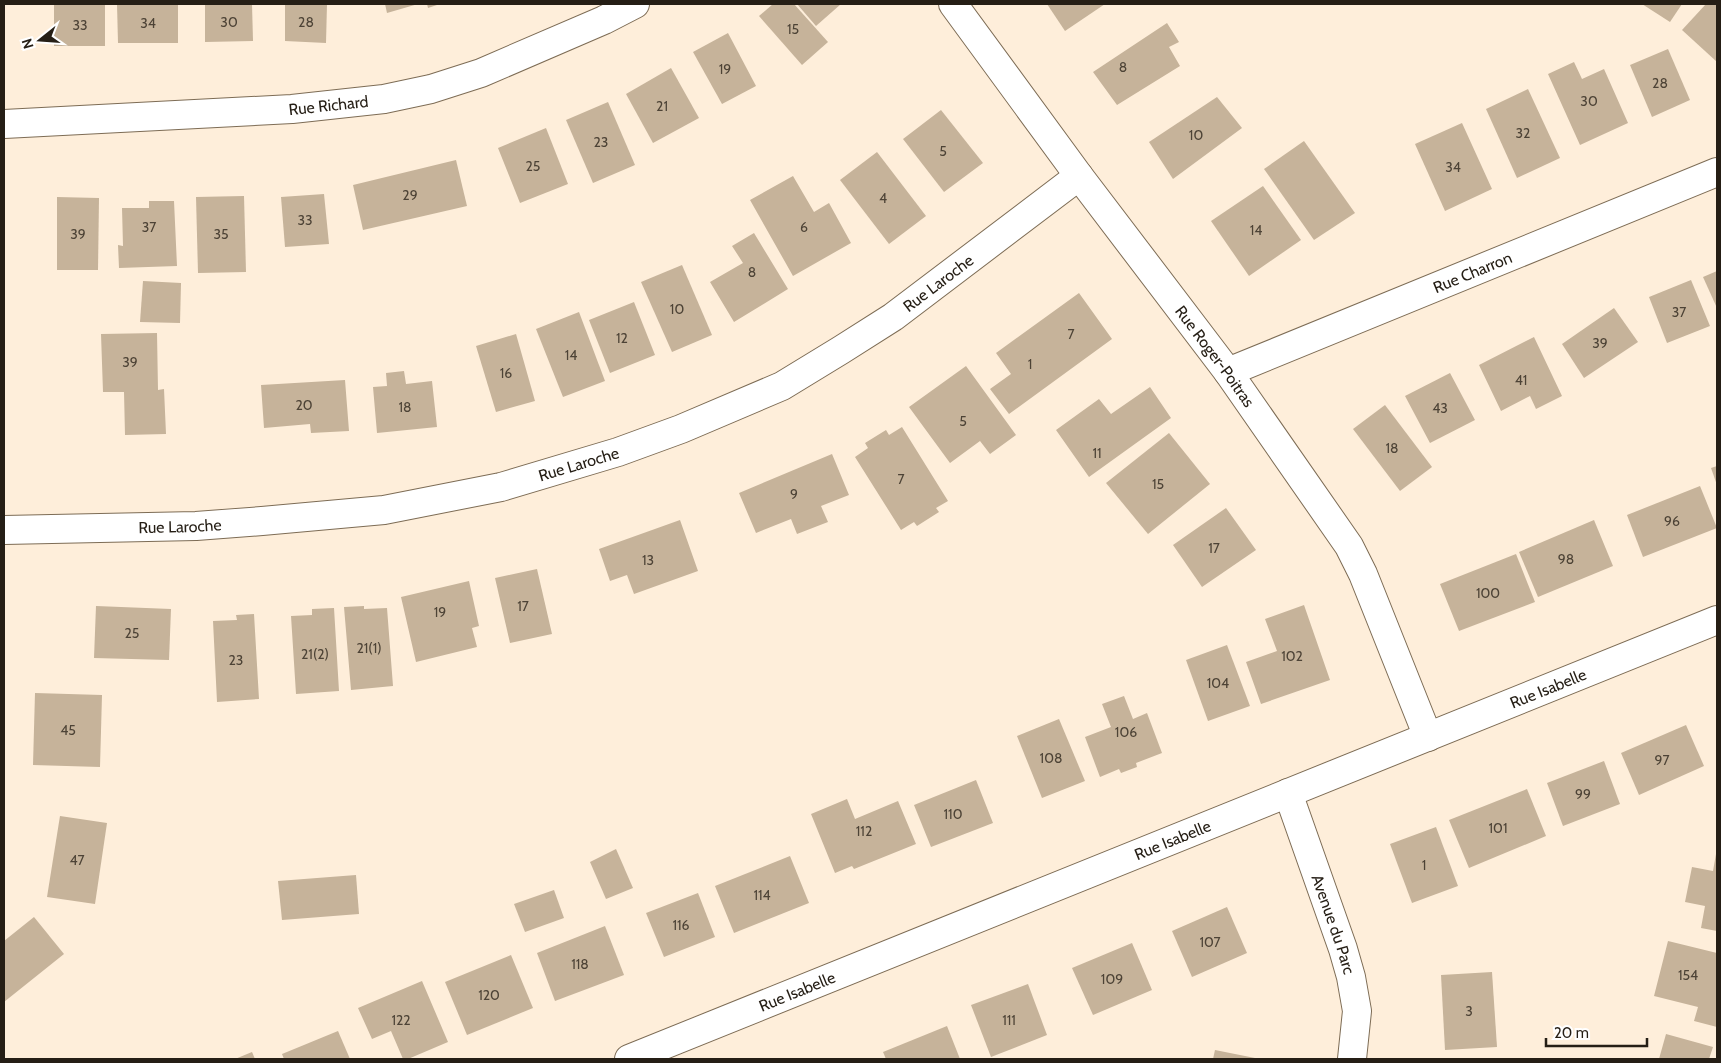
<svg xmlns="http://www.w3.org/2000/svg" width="1721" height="1063" viewBox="0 0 1721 1063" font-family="Cabin,sans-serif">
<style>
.building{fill:#c6b39a}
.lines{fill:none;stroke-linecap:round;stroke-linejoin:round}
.minor-casing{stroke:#7d6c55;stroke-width:30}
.tertiary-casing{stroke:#7d6c55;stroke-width:30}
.minor{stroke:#fff;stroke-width:28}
.tertiary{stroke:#fff;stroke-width:28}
.labels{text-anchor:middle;stroke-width:4.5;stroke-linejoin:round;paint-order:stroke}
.number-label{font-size:14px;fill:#4d4336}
.street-label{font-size:16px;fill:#251e15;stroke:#fff}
</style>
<rect width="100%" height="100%" fill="#feeeda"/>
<g class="building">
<rect x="54" y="4" width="51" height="42"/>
<polygon points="117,4 178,4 178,43 118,43"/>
<polygon points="205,4 252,4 253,41 205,42"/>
<polygon points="285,4 327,4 326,43 285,41"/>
<polygon points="385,4 418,4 387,13"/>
<polygon points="427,4 440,4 428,8"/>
<polygon points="773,4 794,4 828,42 802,65 759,16"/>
<polygon points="797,4 841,4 816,26"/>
<polygon points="1047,4 1105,4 1065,31"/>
<polygon points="1642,4 1682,4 1670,22"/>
<polygon points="1706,4 1717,4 1717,62 1682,30"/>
<polygon points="1167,23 1179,42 1169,47 1180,66 1117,105 1093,72"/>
<polygon points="728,33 756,86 722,104 693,52"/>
<polygon points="1668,49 1690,100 1652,117 1630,65"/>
<polygon points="1574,62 1582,79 1604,69 1628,123 1580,145 1548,74"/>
<polygon points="671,68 699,118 653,143 626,94"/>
<polygon points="1528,89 1560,158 1517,178 1486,109"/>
<polygon points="1217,97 1242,128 1173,179 1149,142"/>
<polygon points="608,102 635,165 593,183 566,120"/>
<polygon points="941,110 983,163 944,192 903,139"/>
<polygon points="1462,123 1492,189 1445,211 1415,144"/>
<polygon points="546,128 568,184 520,203 498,148"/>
<polygon points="1304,141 1355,213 1314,240 1264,169"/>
<polygon points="877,152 926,216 889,244 840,180"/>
<polygon points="456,160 467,206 363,230 353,185"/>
<polygon points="793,176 814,212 829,203 851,243 793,276 750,200"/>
<polygon points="1263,186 1301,240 1249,276 1211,221"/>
<polygon points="324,194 329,244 285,247 281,197"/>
<polygon points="244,196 246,272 198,273 196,197"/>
<polygon points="57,197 99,198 98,270 57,270"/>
<polygon points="149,201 174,201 177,266 119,268 118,245 123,246 122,208 149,208"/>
<polygon points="754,233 788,289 734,322 710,282 743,263 732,246"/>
<polygon points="682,265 712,335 672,352 641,282"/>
<polygon points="1717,271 1717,308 1703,277"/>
<polygon points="1691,280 1710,326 1667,343 1649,297"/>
<polygon points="143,281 181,283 180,323 140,322"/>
<polygon points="1079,293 1112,339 1009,414 990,389 1011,374 996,353"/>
<polygon points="634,302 655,355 610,373 589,320"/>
<polygon points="1614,308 1638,342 1584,378 1562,344"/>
<polygon points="579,312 605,381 563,397 536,329"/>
<polygon points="157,333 158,390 164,389 166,434 125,435 124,392 103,392 101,334"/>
<polygon points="516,334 535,401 496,412 476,346"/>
<polygon points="1534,337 1562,396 1536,409 1530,396 1501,411 1479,365"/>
<polygon points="966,366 1016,435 990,454 980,441 950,463 909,407"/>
<polygon points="404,371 406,384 432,381 437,427 377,433 373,387 387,386 386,373"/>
<polygon points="1450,373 1475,420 1430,443 1405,396"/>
<polygon points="345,380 349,431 311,433 310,424 264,428 261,385"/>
<polygon points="1150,387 1171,418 1089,477 1056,430 1099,399 1111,414"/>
<polygon points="1385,405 1432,467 1400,491 1353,429"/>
<polygon points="902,427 948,501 936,508 939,512 917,526 914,522 901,530 855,457 868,448 865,443 886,430 889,435"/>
<polygon points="1169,433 1210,484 1148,534 1106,483"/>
<polygon points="832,454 849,495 821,506 828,522 797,534 791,519 756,533 739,493"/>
<polygon points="1717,466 1717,485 1711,468"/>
<polygon points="1700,486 1717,528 1643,557 1627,515"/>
<polygon points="1226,508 1256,550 1202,587 1173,545"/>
<polygon points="680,520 698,571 634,594 627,575 610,581 599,549"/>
<polygon points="1594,520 1613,566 1538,597 1519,552"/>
<polygon points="1516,554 1535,602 1459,631 1440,584"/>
<polygon points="537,569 552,634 510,643 495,578"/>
<polygon points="469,581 479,626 472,628 477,647 416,662 401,597"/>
<polygon points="1304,605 1330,680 1261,704 1246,662 1277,651 1265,619"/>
<polygon points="96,606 171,609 169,660 94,658"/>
<polygon points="364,606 364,609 387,608 393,686 351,690 344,607"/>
<polygon points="334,608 339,691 296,694 291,616 312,615 312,609"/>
<polygon points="254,614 259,699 217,702 213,621 237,620 236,615"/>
<polygon points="1227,645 1250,706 1208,721 1186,660"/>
<polygon points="35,693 102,695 100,767 33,765"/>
<polygon points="1124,696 1133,719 1147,713 1162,753 1136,763 1137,767 1121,773 1119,769 1100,777 1085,737 1111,727 1102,704"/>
<polygon points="1059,719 1085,781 1042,798 1017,736"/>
<polygon points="1686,725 1704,766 1639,795 1621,753"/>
<polygon points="1604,761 1620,804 1563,826 1547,783"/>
<polygon points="976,780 993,823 931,847 914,805"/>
<polygon points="1527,789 1546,836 1469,868 1449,820"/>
<polygon points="847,799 855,819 898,801 916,844 854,869 852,866 835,873 811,814"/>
<polygon points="60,816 107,823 95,904 47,897"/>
<polygon points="1436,827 1458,886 1412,903 1390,844"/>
<polygon points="616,849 633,888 606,899 590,862"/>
<polygon points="1716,854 1717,854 1717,931 1701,928 1705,906 1685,902 1692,867 1713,871"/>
<polygon points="790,856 809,903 734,933 715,886"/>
<polygon points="356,875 359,914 282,920 278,881"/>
<polygon points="554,890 564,918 525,932 514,904"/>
<polygon points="698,893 715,937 664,957 646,913"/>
<polygon points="1227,907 1247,953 1192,977 1172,931"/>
<polygon points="34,917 64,954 4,1002 4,941"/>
<polygon points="605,926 624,975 555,1001 537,953"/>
<polygon points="1668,941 1717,953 1717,1027 1694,1021 1698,1007 1654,996"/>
<polygon points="1132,943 1152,990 1093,1015 1072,968"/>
<polygon points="511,955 533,1008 467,1035 445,982"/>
<polygon points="1492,972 1497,1047 1445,1050 1441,975"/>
<polygon points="422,981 448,1042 408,1059 403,1059 391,1031 372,1039 358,1008"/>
<polygon points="1028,984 1047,1035 991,1057 971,1005"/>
<polygon points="947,1026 960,1059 886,1059 883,1052"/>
<polygon points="338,1031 350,1059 284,1059 282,1054"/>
<polygon points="1666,1034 1713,1047 1709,1059 1659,1059"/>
<polygon points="1215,1050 1255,1058 1255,1059 1213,1059"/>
<polygon points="252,1052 255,1059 235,1059"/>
</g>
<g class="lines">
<g class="minor-casing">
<g id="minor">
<path id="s1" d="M953,4L1079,176L1228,372L1349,546L1363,574L1428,737"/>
<path id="s2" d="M4,124L292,109L384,99L431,89L481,73L604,20L635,4"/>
<path id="s3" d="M1228,372L1717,172"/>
<path id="s4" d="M4,530L196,526L262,521L384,510L501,487L618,452L681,429L782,386L841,350L893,317L1079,176"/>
<path id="s5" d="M1288,793L1343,949L1351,977L1357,1011L1352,1059"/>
</g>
</g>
<g class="tertiary-casing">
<g id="tertiary">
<path id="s6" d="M629,1059L1717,620"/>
</g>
</g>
<use href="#minor" class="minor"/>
<use href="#tertiary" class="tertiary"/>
</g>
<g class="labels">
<g class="number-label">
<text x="229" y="27">30</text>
<text x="306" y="27">28</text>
<text x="148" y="28">34</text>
<text x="80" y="30">33</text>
<text x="793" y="34">15</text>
<text x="1123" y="72">8</text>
<text x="725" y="74">19</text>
<text x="1660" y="88">28</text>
<text x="1589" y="106">30</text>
<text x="662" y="111">21</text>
<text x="1523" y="138">32</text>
<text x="1196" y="140">10</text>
<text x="601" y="147">23</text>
<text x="943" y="156">5</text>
<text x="533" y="171">25</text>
<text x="1453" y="172">34</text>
<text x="410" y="200">29</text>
<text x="883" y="203">4</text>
<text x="305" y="225">33</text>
<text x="149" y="232">37</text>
<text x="804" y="232">6</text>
<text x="1256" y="235">14</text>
<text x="78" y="239">39</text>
<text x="221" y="239">35</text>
<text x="752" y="277">8</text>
<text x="677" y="314">10</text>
<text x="1679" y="317">37</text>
<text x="1071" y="339">7</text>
<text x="622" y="343">12</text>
<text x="1600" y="348">39</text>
<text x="571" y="360">14</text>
<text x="130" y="367">39</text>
<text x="1030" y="369">1</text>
<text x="506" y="378">16</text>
<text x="1521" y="385">41</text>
<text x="304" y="410">20</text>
<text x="405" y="412">18</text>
<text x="1440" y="413">43</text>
<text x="963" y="426">5</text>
<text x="1392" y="453">18</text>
<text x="1097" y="458">11</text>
<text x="901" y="484">7</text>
<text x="1158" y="489">15</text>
<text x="794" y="499">9</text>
<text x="1672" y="526">96</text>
<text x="1214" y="553">17</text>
<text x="1566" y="564">98</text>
<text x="648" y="565">13</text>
<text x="1488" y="598">100</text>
<text x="523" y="611">17</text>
<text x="440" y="617">19</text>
<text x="132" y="638">25</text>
<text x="369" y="653">21(1)</text>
<text x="315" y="659">21(2)</text>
<text x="1292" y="661">102</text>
<text x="236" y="665">23</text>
<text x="1218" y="688">104</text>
<text x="68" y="735">45</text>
<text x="1126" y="737">106</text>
<text x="1051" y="763">108</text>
<text x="1662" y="765">97</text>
<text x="1583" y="799">99</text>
<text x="953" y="819">110</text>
<text x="1498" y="833">101</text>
<text x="864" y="836">112</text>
<text x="77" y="865">47</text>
<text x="1424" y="870">1</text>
<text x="762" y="900">114</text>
<text x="681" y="930">116</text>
<text x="1210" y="947">107</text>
<text x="580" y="969">118</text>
<text x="1688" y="980">154</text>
<text x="1112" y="984">109</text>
<text x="489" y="1000">120</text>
<text x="1469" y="1016">3</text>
<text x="401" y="1025">122</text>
<text x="1009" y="1025">111</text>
</g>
<g class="street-label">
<text dy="6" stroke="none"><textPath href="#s2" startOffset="325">Rue Richard</textPath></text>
<text dy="6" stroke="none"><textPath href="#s3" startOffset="264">Rue Charron</textPath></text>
<text dy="6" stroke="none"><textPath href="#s4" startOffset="986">Rue Laroche</textPath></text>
<text dy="6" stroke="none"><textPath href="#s1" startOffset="439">Rue Roger-Poitras</textPath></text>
<text dy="6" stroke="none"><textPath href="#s4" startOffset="581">Rue Laroche</textPath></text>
<text dy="6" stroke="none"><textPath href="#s4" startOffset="176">Rue Laroche</textPath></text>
<text dy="6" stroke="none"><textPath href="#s6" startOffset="991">Rue Isabelle</textPath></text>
<text dy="6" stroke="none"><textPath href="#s6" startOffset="586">Rue Isabelle</textPath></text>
<text dy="6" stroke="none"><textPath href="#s5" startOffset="139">Avenue du Parc</textPath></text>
<text dy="6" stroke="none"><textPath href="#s6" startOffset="181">Rue Isabelle</textPath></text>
</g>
</g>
<rect width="1721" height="1063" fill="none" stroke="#251e15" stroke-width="10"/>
<g transform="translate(40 40) rotate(253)" stroke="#ffffff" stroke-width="4" paint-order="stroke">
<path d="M0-4L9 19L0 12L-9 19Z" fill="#251e15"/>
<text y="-8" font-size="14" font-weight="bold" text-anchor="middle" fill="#251e15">N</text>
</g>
<path d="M1546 1038v8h101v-8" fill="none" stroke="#251e15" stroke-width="2.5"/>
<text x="1554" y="1038" font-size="15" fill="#251e15" stroke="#ffffff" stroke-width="4" paint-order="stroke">20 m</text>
</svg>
